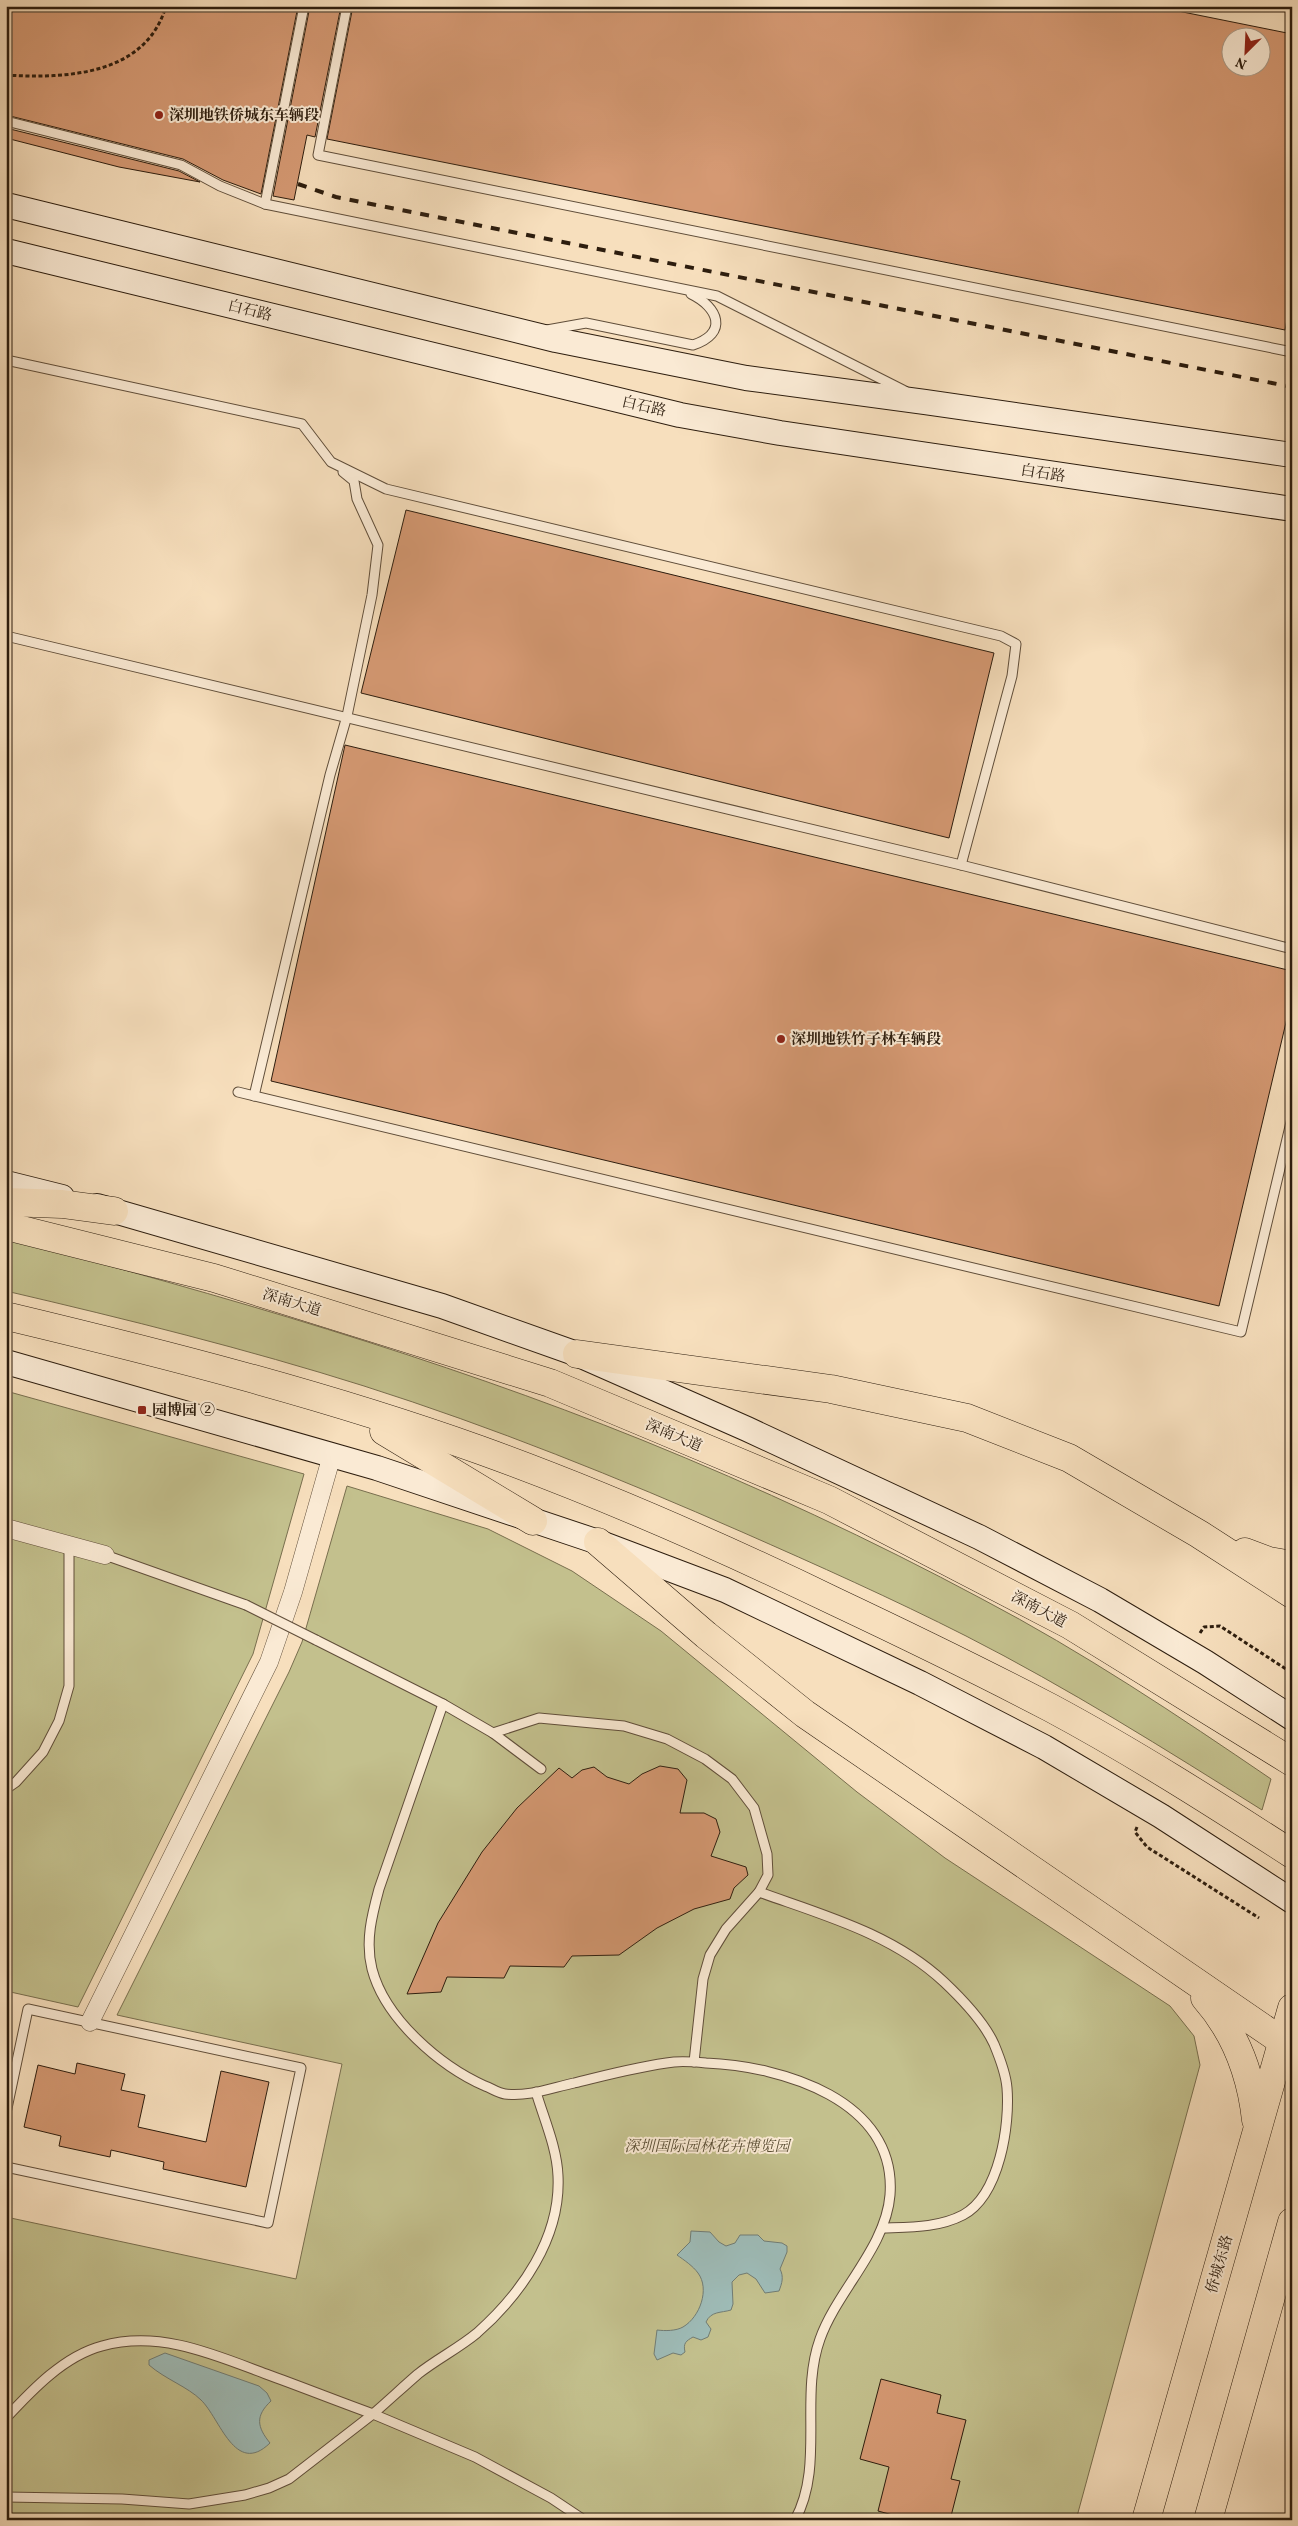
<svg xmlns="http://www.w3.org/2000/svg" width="1298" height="2526" viewBox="0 0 1298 2526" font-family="Vollkorn,'Noto Serif SC',serif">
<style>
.green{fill:#c3c08d;stroke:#786e4e}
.water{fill:#9ebcb8;stroke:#717c74}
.building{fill:#d59973;stroke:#2d1d0e;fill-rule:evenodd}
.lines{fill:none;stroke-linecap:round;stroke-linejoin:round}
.lane-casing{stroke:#604e3a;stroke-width:11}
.street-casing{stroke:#604e3a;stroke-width:19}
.secondary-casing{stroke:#2d1d0e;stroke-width:26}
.primary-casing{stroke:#2d1d0e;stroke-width:29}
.path{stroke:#2d1d0e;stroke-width:3;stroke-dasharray:4 2.5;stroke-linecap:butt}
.lane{stroke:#faead4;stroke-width:9}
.street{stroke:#faead4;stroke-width:18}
.secondary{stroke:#faead4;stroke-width:24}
.primary{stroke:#f7dfbd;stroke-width:28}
.rail{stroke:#2d1d0e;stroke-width:4;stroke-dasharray:9 9;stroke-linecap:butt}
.lane-bridge-casing{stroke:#604e3a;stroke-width:11;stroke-linecap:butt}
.lane-bridge{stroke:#faead4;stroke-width:9}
.poi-dot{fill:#8f2418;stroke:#faead4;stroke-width:2}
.labels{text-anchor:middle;stroke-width:4;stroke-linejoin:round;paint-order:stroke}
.poi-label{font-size:15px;font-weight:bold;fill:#2d1d0e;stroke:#faead4;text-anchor:start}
.street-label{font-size:15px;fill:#2d1d0e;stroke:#faead4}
.park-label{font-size:15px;font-style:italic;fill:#5a4e34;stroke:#faead4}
</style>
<rect width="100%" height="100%" fill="#f7dfbd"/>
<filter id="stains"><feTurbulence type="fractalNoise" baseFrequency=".004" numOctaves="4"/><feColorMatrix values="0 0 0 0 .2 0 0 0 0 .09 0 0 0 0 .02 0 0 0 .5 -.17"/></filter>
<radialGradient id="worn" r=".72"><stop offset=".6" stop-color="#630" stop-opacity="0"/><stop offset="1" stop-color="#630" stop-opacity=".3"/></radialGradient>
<g class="green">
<path d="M6,1238C221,1295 436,1357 642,1440C758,1487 872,1540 982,1599C1083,1652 1177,1715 1271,1779L1262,1810C1165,1749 1068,1688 966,1636C893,1599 817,1565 742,1532C619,1478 493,1427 364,1386C247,1349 126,1319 6,1291Z"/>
<polygon points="6,1391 304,1474 253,1654 78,2007 6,1991"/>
<polygon points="347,1486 488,1529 572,1571 661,1631 857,1792 945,1858 1170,2006 1194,2036 1200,2065 1076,2520 6,2520 6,2217 296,2279 342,2064 117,2015 289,1672 302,1642"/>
</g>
<g class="water">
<path d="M691,2231L710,2232L719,2242L726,2246L735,2243L740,2235H758L764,2241L782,2243L787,2246V2252L780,2269C784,2277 782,2283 779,2291L765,2293L756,2279L747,2273L739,2275L732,2282L733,2304L731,2310C721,2313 711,2311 706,2322L711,2329L708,2337L701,2340L693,2337C686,2341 683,2343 685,2352L681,2355L673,2353L657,2360L654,2354L657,2330C665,2331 676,2331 683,2327C700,2317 710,2289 698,2273C693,2266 684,2260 677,2255L690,2242Z"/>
<path d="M165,2353L259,2386L267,2393L271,2401C255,2416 257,2427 270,2443C235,2477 220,2418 201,2400C188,2387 165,2379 149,2365V2360Z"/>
</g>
<g class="building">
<polygon points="6,6 298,6 261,194 223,180 183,159 6,115"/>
<polygon points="310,6 341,6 315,137 307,135 294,200 273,196"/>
<path d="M353,6H1153L1292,34V292L1285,330L327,139ZM1230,38H1260V68H1230Z"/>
<polygon points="6,128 179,171 200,182 119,167 6,138"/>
<polygon points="406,510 994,653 949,838 361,693"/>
<polygon points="345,745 1292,971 1292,997 1219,1306 271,1081"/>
<polygon points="660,1766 678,1769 687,1780 680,1813 704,1813 716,1819 720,1832 711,1856 746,1867 748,1875 734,1888 730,1899 694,1909 657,1928 619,1955 572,1956 564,1967 510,1966 504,1978 447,1977 441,1992 407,1994 438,1923 482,1852 517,1808 559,1768 572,1778 582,1770 594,1767 607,1777 629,1784 642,1774"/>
<polygon points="77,2063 125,2074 121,2090 145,2095 138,2127 206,2142 221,2071 269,2082 246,2187 163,2169 164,2162 111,2150 110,2157 59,2146 61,2136 24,2127 38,2065 75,2074"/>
<polygon points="881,2379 941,2395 937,2413 966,2420 951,2479 960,2481 950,2520 911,2520 878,2511 889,2467 860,2459"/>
</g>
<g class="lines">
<g class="lane-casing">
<g id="lane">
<polyline points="347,6 318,155 1292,352"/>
<polyline points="6,121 181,165 220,186 265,204 717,296 905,391"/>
<polyline points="265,204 304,6"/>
<path d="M547,330L586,323L693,345C729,333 718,307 691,294"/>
<polyline points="6,360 302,424 331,462 386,489 1001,636 1016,644 1012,676 961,865"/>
<polyline points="6,636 961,865 1292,949"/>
<polyline points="238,1092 1241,1332 1292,1118"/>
<polyline points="254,1096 330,775 347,716 372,595 378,545 357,499 354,481 343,472"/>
<polyline points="105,1555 246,1605"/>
<polyline points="316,1640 443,1704 493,1733 541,1769"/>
<path d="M443,1704L379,1889C372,1915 365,1941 372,1969C385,2019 440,2066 485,2086C491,2088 498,2093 505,2094C528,2097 551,2088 574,2083C607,2075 640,2066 674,2062C684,2061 696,2062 706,2063C782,2066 897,2100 890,2195C886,2247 837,2291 820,2339C799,2397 825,2465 795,2520"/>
<polyline points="493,1733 539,1718 624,1726 667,1739 705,1759 732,1779 754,1808 767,1854 768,1875 759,1892 726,1929 710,1955 703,1979 694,2062"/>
<polyline points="6,1789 16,1782 43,1752 59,1721 69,1686 69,1545"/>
<path d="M759,1892C823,1915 893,1934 944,1982C962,1999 984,2022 994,2044C999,2056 1006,2075 1007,2088C1010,2124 1000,2195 963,2215C938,2228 910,2227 882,2228"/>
<polyline points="6,2113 28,2009 301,2068 268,2223 6,2167"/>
<path d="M6,2418C32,2390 64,2356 102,2346C159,2330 213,2354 266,2374C302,2387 337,2401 373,2414C388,2401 403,2387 418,2374C437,2359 459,2348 477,2333C521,2294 561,2238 558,2176C557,2148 544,2119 536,2092"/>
<polyline points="6,2497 122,2499 189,2504 245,2495 269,2488 289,2479 373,2414 475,2457 551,2498 584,2520"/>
</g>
</g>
<g class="street-casing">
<g id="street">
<polyline points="6,1528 105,1555"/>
<polyline points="90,2022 269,1662 293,1592 332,1455"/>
</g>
</g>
<g class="secondary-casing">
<g id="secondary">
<polyline points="6,205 556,340 746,378 925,402 1292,455"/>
<polyline points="6,251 680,415 780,433 1292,509"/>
<polyline points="6,1183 62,1197"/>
<polyline points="97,1206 442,1306 577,1354 747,1429 979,1537 1100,1600 1205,1662 1292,1718"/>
<polyline points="6,1362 377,1468 598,1542 725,1590 920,1683 1044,1747 1161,1816 1292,1901"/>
</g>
</g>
<g class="primary-casing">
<g id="primary">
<polyline points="6,1202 62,1204 114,1211"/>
<polyline points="6,1226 214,1278 550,1383 829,1500 1070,1625 1292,1762"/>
<path d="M6,1316C165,1354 326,1395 480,1450C602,1494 720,1546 836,1602C908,1636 980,1671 1051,1708C1133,1752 1213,1803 1292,1854"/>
<polyline points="577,1354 831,1389 967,1418 1069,1458 1199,1534 1292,1594"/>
<polyline points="384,1431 533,1521"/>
<polyline points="598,1542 706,1635 805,1714 1292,2048"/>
<polyline points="1245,1552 1269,1561 1292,1565"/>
<path d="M1205,1998C1236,2033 1251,2074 1256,2120"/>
<polyline points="1146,2520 1292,2008"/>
<polyline points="1208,2520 1292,2222"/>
</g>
</g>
<g class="path">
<path d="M6,75C67,79 146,75 166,6"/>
<polyline points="1200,1633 1204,1627 1220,1626 1292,1673"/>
<polyline points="1137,1827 1135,1832 1147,1847 1259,1918"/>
</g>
<use href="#lane" class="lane"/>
<use href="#street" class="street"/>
<use href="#secondary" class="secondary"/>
<use href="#primary" class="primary"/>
<polyline class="rail" points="298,184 336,197 1292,387"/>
<g class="lane-bridge-casing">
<polyline id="lane-bridge" points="246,1605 316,1640"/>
</g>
<use href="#lane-bridge" class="lane-bridge"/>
</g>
<g class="poi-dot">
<circle cx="159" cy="115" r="5"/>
<circle cx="781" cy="1039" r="5"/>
<rect x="137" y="1405" width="10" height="10" rx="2.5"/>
</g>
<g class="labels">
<g class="poi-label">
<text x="169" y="120">深圳地铁侨城东车辆段</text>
<text x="791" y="1044">深圳地铁竹子林车辆段</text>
<text x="152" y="1415">园博园 ②</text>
</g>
<g class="street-label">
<text transform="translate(250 310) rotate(14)" y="5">白石路</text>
<text transform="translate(644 406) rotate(13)" y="5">白石路</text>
<text transform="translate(1043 473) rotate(9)" y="5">白石路</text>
<text transform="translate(292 1302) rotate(17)" y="5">深南大道</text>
<text transform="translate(674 1435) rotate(23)" y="5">深南大道</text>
<text transform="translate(1039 1609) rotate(28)" y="5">深南大道</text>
<text transform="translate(1219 2264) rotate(-74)" y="5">侨城东路</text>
</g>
<g class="park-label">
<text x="707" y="2151">深圳国际园林花卉博览园</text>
</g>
</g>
<rect width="1298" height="2526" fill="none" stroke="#f7dfbd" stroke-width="25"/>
<rect x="8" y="8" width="1283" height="2511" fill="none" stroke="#2d1d0e" stroke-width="2.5"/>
<rect x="12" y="12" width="1273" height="2501" fill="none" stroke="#2d1d0e"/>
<g transform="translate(1246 52) rotate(204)"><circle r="24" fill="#faead4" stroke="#a89885"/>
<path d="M0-4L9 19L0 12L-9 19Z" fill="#8f2418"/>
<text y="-8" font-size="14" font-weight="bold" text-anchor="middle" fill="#2d1d0e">N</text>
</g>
<rect width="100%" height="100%" filter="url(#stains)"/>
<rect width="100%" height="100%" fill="url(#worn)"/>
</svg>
